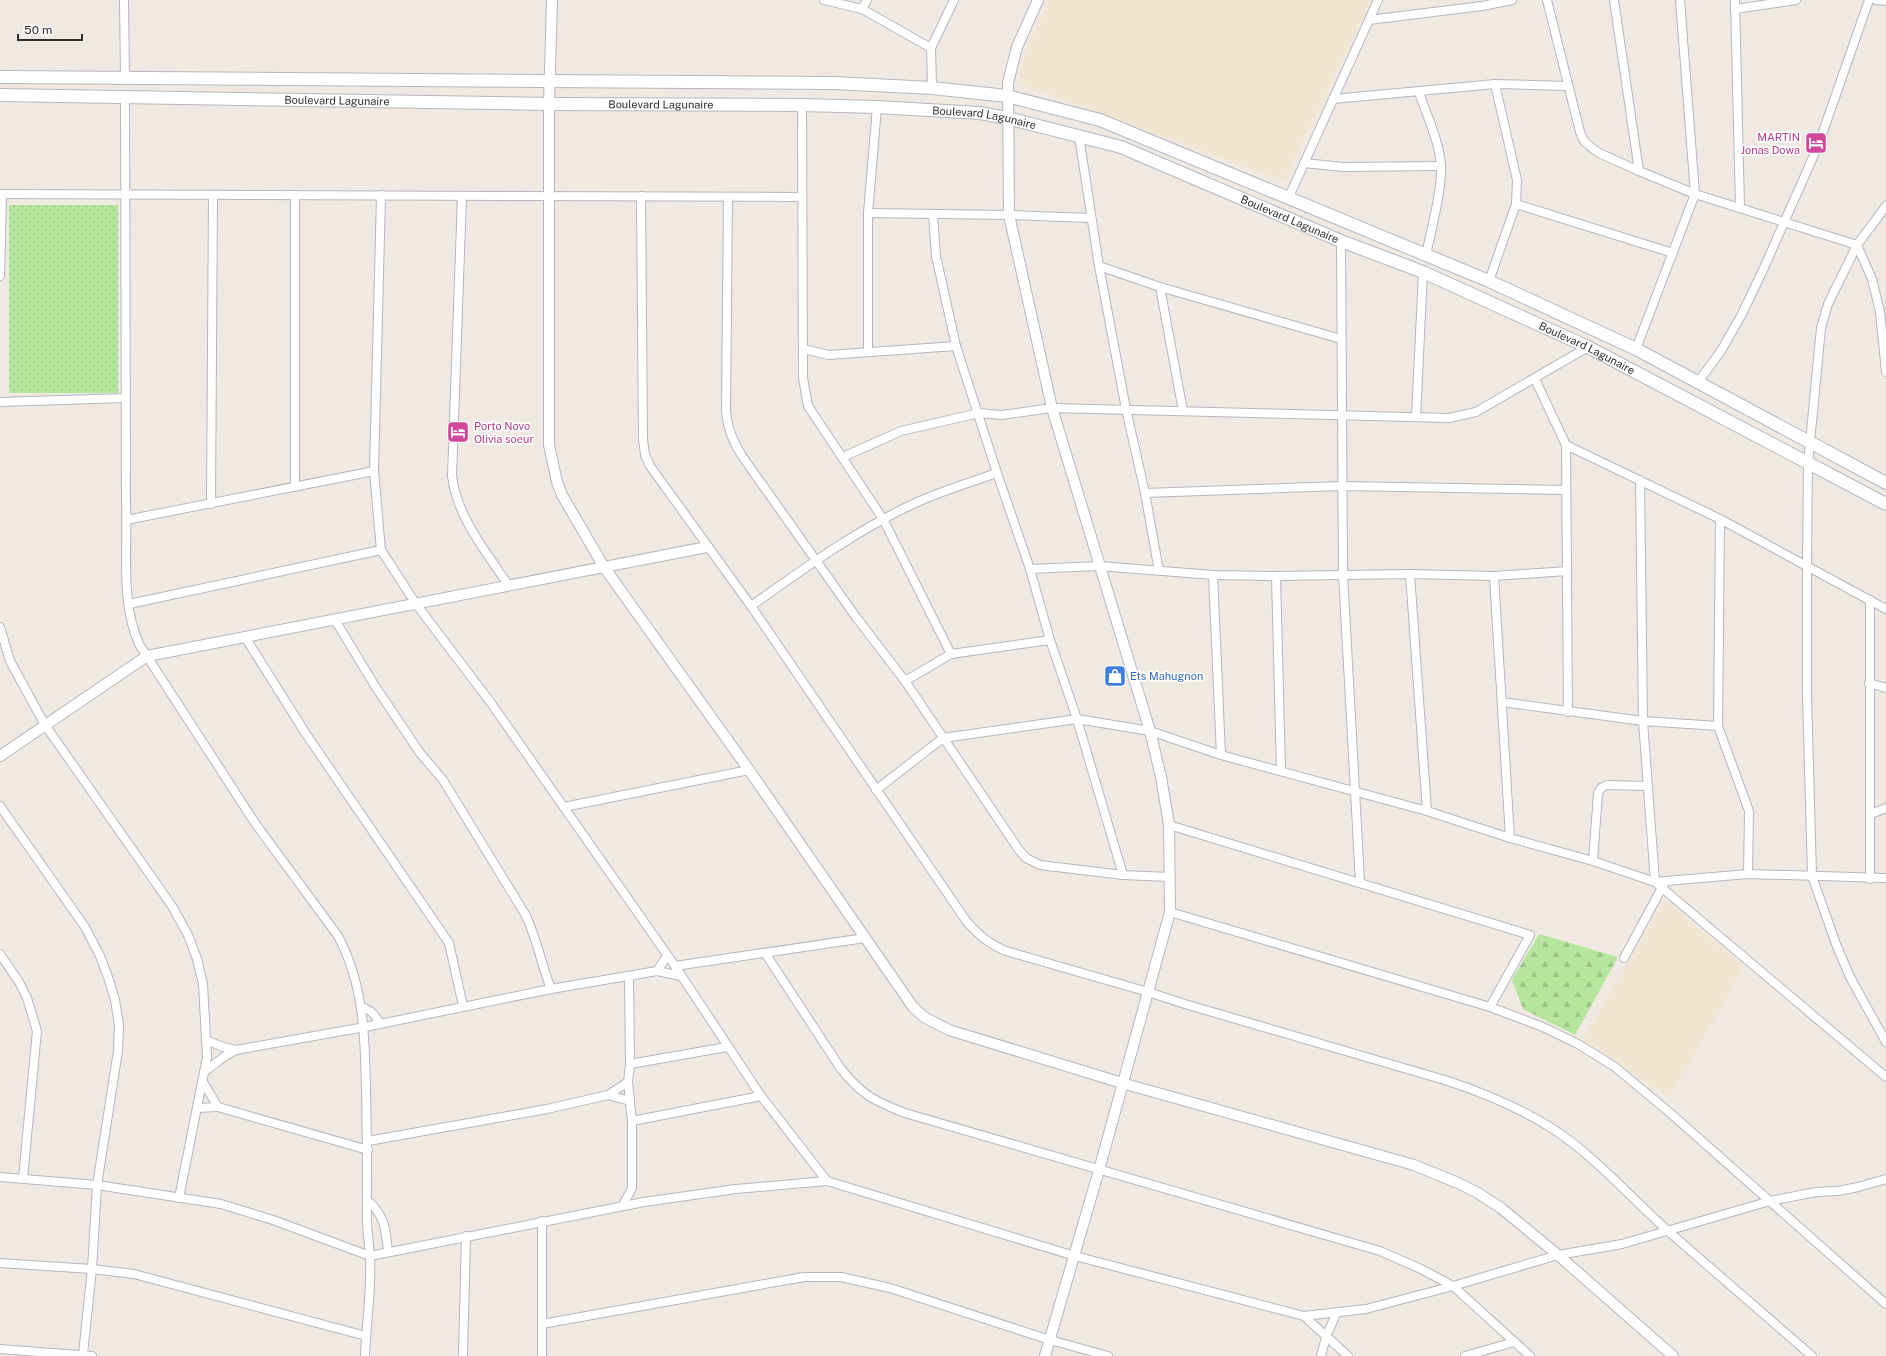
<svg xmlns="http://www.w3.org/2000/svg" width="1886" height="1356" viewBox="0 0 1886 1356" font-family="'Public Sans',sans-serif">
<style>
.education{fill:#f0e6d1}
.forest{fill:url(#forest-firs)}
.park{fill:url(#park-dots)}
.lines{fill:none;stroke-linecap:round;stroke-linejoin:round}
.minor-casing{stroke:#b4b7c1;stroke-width:10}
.tertiary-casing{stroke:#b4b7c1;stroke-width:12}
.secondary-casing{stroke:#b4b7c1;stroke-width:14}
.minor{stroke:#fff;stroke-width:8}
.tertiary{stroke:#fff;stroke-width:10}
.secondary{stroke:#fff;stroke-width:12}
.labels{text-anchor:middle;stroke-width:3.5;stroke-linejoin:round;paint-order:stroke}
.street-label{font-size:11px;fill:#2e2e2e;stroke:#fff}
.hotel-label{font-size:11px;fill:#b23c85;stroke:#fff;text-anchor:end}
.shop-label{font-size:11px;fill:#366cbe;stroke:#fff;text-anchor:start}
</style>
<defs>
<pattern id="forest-firs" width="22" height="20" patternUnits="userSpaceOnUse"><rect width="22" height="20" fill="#b6e59e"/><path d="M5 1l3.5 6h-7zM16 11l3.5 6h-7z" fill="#9dc588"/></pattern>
<pattern id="park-dots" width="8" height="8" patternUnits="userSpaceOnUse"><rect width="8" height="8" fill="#b6e59e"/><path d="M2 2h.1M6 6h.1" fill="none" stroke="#9dc588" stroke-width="1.8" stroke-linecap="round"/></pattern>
</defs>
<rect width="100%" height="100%" fill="#efe9e1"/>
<g class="education">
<polygon points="1049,0 1371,0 1284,181 1018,83 1027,47"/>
<polygon points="1665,900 1744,967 1669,1098 1583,1039"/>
</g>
<polygon class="forest" points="1539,934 1618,957 1575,1035 1523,1009 1512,980"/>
<rect class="park" x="9" y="205" width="109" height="188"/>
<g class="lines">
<g class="minor-casing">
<g id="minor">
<polyline points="124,0 125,78"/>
<polyline points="824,0 862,9 931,48"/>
<polyline points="1547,0 1580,132 1584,141 1592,148 1599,153 1639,171 1695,194 1857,245 1872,279 1880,312 1886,372"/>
<polyline points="1614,0 1639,171"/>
<polyline points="1735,0 1740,208"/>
<polyline points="1876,0 1886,1"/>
<polyline points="862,9 867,0"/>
<polyline points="1735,9 1796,0"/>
<polyline points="1369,20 1482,6 1512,0"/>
<polyline points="932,88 931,48 954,0"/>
<path d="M1419,92C1426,114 1440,143 1441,166C1442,191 1431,230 1426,255"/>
<path d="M125,97L126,504C128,549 120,601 139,644L255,823L338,936C364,985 365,1036 366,1090C367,1130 367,1170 367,1211C366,1226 369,1241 370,1256C372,1290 366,1323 365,1356"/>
<polyline points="1333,99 1495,84 1567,86"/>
<polyline points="802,105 803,378 808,406 883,519 951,654"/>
<polyline points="1079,136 1099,266 1126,409 1145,493 1159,571"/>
<polyline points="1304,163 1343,167 1441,166"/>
<polyline points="0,194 802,197"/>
<polyline points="295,195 295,487"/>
<polyline points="381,195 374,471 381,550 416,604 491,703 675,966 761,1096 827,1181 1075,1256 1304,1316 1366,1309 1453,1286 1558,1255 1622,1244 1770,1201 1816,1192 1838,1191 1858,1187 1886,1179"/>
<path d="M462,196L452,476C457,517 486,552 509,586"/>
<path d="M641,196L643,439L645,455L650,466L751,606L967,922C980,936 989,944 1006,951L1148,992L1185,1004L1448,1081C1484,1093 1518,1107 1550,1127C1593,1154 1630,1197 1668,1231C1716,1273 1764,1314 1812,1356"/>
<path d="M728,197L726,411C728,430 732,439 742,456L856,617L905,681L1019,850L1026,858L1040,865L1123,875L1169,877"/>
<polyline points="1288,199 1378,0"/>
<polyline points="1516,204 1673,253"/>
<polyline points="1886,206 1857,245 1828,304 1821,328 1808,463 1807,565 1807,694 1812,876 1836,944 1850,977 1886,1042"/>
<polyline points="868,213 1009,215 1091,218"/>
<polyline points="933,214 936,256 956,346 997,473 1030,569 1050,640 1077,719 1123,875"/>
<polyline points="1341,241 1343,574 1360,882"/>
<polyline points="1099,266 1160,287 1341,339"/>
<polyline points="0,276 2,194"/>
<polyline points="1489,281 1516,204 1517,180 1495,84"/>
<polyline points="1160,287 1183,411"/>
<polyline points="804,349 828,355 956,346"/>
<polyline points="1636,349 1695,194 1680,0"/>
<polyline points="868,351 868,213 877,107"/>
<polyline points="1535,379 1566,445 1568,712"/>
<polyline points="1698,382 1721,351 1742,314 1763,270 1818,146 1869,0"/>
<polyline points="0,402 125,398"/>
<polyline points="1416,417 1423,272"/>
<polyline points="1566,445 1720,519 1886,609"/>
<polyline points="843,457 901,431 979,413 1002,415 1052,408 1449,418 1476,412 1588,347"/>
<polyline points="1640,480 1643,721 1655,882 1886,1077"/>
<polyline points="1145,493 1342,486 1566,490"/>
<polyline points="211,504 213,195"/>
<polyline points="1720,519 1718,726 1749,811 1748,874"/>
<polyline points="126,520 374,471"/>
<polyline points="1030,569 1099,566 1213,575 1276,576 1410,574 1494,576 1567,571"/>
<polyline points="1410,574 1427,811"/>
<polyline points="1213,575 1221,755"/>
<polyline points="1276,576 1281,771"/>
<polyline points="1494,576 1510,838"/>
<polyline points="1870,600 1870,879"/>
<polyline points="129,604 381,550"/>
<path d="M751,606C802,570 854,532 911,505C938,492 968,483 997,473"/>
<path d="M335,620L375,686L420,753L443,780L525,914C537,938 541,964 551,989"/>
<polyline points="0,627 10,661 45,725 172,906 188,935 197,959 203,984 207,1057 179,1198"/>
<polyline points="245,637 306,734 449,943 463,1006"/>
<polyline points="905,681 951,654 1050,640"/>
<polyline points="1869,683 1886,688"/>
<polyline points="1502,702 1643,721 1718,726"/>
<polyline points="876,790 943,738 1077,719 1150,731 1221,755 1427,811 1510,838 1593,861 1655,882 1748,874 1886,878"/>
<polyline points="0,806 85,927 100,956 109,980 115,1000 119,1025 118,1051 97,1185 92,1269 83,1354"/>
<polyline points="564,807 749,770"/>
<polyline points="1871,814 1886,808"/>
<polyline points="1169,825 1530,935 1490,1007"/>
<polyline points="1593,861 1598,793 1601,788 1607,785 1647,786"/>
<polyline points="1170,912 1490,1007 1543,1027 1578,1044 1615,1067 1669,1112 1886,1304"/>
<path d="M765,953L841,1069C862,1095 874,1101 905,1113L1380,1251L1421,1269L1453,1286L1530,1356"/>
<polyline points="0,954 19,982 27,998 37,1031 23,1178"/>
<polyline points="1624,958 1664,884"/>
<polyline points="675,966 865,938"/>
<polyline points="657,971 667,956"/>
<path d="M361,1007C372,1010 375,1015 380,1024"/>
<polyline points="206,1040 223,1047 236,1050 365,1027 551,989 657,971 681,976"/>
<polyline points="630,1064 727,1047"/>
<polyline points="204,1072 225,1056 236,1050"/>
<polyline points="203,1082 218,1107 368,1150"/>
<polyline points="608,1095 630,1101"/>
<polyline points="197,1108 218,1107"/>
<polyline points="632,1121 761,1096"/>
<polyline points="368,1141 547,1109 608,1095 628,1082"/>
<polyline points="0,1177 97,1185 221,1204 273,1220 370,1256 644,1202 736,1189 827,1181"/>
<path d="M367,1200C385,1215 386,1230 388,1252"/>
<polyline points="623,1205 632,1188 632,1121 628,1082 630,1064 629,977"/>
<polyline points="0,1263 92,1269 134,1274 366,1336"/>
<polyline points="1304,1316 1348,1356"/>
<polyline points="542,1324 804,1277 841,1277 890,1288 1050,1340 1108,1356"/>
<polyline points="0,1349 92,1356"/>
<polyline points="463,1356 466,1236"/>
<polyline points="542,1356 542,1221"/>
<polyline points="1321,1356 1326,1337 1336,1314"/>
<polyline points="1465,1356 1514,1342"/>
</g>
</g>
<g class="tertiary-casing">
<g id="tertiary">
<polyline points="552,0 549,104 549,445 557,482 562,495 604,567 749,770 913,1007 924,1017 949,1030 1122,1083 1414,1165 1458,1183 1478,1193 1501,1208 1558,1255 1673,1356"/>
<polyline points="1038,0 1017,47 1008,83 1009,215 1052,408 1150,731 1161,777 1169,825 1170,912 1099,1170 1045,1356"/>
<polyline points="0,756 147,656 707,547"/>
</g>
</g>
<g class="secondary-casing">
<g id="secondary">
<polyline points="0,77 834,83 932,88 1007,96 1100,120 1489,281 1636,349 1886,483"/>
<path id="s1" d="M0,95L549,104L802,105L877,107L980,113L1007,118L1121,147L1341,241L1423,272L1588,347L1886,504"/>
</g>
</g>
<use href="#minor" class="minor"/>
<use href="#tertiary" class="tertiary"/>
<use href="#secondary" class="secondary"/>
</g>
<defs>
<g id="hotel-square" transform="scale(1.15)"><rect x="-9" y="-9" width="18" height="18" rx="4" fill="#d1479c" stroke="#fff"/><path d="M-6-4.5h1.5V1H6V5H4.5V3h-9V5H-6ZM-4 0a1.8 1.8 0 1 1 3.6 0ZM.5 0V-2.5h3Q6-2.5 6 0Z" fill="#fff"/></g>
<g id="shop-square" transform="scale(1.15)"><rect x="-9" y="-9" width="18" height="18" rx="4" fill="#3f7fe0" stroke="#fff"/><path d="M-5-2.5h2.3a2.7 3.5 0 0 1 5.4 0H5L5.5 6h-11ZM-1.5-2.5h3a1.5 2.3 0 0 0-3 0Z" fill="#fff"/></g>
</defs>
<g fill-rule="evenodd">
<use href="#hotel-square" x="1816" y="143"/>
<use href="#hotel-square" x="458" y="432"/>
<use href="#shop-square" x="1115" y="676"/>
</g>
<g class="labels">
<g class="street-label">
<text dy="4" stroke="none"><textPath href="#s1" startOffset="337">Boulevard Lagunaire</textPath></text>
<text dy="4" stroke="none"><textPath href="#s1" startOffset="661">Boulevard Lagunaire</textPath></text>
<text dy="4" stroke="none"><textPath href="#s1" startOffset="985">Boulevard Lagunaire</textPath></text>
<text dy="4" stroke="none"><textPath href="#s1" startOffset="1309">Boulevard Lagunaire</textPath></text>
<text dy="4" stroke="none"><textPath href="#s1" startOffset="1633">Boulevard Lagunaire</textPath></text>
</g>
<g class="hotel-label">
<text x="1800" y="141">MARTIN<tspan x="1800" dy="13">Jonas Dowa</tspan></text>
<text x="474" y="430" text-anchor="start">Porto Novo<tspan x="474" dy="13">Olivia soeur</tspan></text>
</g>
<g class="shop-label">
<text x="1130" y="680">Ets Mahugnon</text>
</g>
</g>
<path d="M18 34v6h64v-6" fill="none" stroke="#2e2e2e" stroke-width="2"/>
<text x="24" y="34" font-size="12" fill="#2e2e2e" stroke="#ffffff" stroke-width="3" paint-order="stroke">50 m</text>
</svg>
